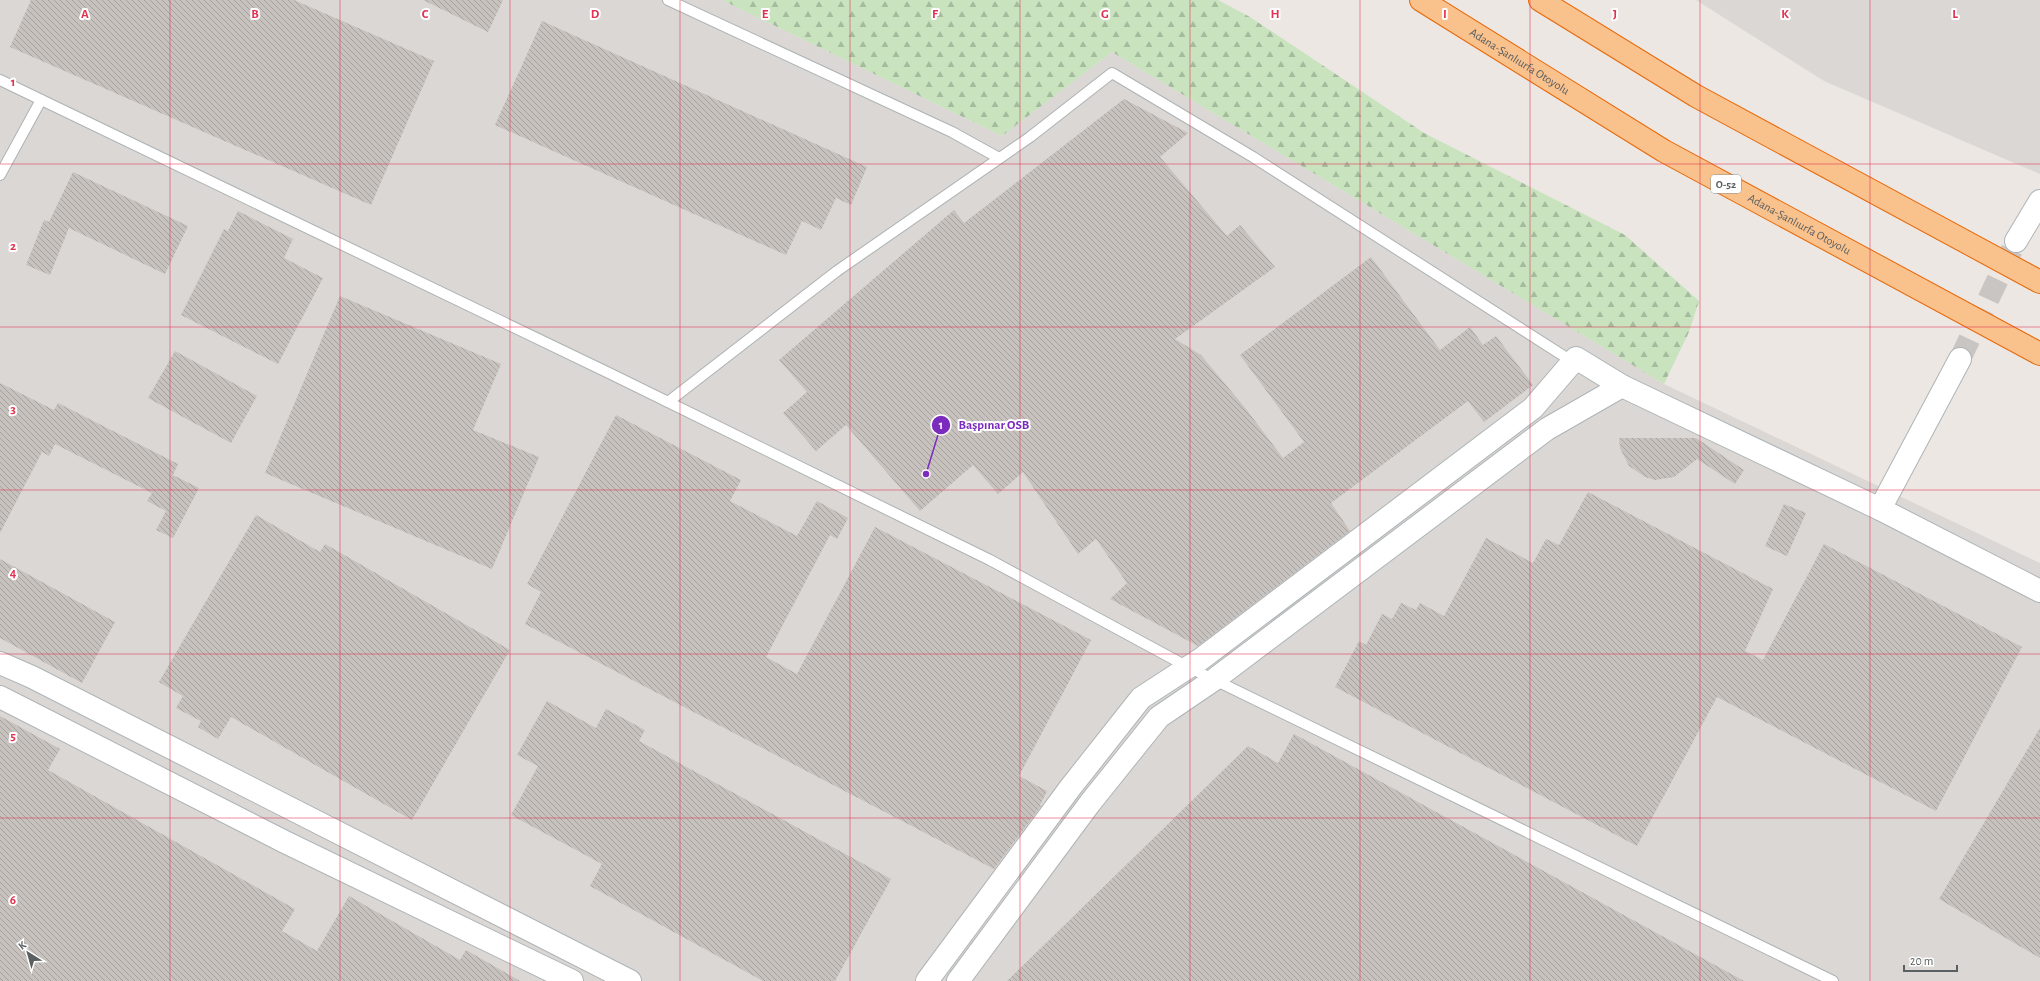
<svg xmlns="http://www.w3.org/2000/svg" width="2040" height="981" viewBox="0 0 2040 981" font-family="'Alegreya Sans',sans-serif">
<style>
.industrial{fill:#dbd7d4}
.forest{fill:url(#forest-firs)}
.building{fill:url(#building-back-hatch)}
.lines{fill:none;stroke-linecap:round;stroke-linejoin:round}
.secondary-tunnel{stroke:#c8c5c2;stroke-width:22;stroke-dasharray:22 11;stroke-linecap:butt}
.lane-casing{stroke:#adb2b4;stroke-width:12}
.secondary-casing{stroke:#aeb4b7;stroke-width:24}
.highway-casing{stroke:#e66708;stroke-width:24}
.lane{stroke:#fff;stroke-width:10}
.secondary{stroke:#fff;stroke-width:22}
.highway{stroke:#f9c18c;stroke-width:22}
.grid{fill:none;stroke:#e23252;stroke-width:1;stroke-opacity:0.55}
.labels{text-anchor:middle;stroke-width:4;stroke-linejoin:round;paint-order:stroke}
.shield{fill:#fff;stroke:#8c9091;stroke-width:1}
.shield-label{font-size:11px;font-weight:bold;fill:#5a6062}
.street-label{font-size:12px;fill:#5a6062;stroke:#fff}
.grid-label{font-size:13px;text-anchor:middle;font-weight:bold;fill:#e23252;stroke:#fff;stroke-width:4;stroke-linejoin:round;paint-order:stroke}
.leader{fill:none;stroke:#7b2cbf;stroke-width:1.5}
.callout-dot{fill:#7b2cbf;stroke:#fff;stroke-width:1.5}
.mark-label{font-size:12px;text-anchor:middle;font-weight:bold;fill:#fff}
.callout-label{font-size:13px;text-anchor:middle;font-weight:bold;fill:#7b2cbf;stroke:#fff;stroke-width:4;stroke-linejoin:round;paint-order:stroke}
</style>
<defs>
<pattern id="forest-firs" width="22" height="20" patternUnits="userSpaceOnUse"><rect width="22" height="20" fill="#c8e3be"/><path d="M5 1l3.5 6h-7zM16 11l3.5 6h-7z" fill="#a5bb9e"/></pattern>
<pattern id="building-back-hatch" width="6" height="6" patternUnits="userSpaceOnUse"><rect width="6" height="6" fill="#c8c2bf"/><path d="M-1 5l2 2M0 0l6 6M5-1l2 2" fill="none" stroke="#a5a19f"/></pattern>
</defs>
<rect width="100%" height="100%" fill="#ece7e2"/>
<g class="industrial">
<polygon points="0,0 722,0 1002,136 1112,52 1664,384 2040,563 2040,981 0,981"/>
<polygon points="1696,0 2040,0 2040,174 1824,81"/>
</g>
<polygon class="forest" points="722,0 1218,0 1250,17 1424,133 1625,235 1699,301 1689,332 1664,384 1112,52 1002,136"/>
<g class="building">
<polygon points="31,0 294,0 434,61 371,205 10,47"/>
<polygon points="423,0 503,0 488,32"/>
<polygon points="542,21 867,167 851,205 836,198 821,230 802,221 786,255 495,125"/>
<polygon points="1124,99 1188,133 1160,157 1227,236 1240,225 1275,267 1175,339 1201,355 1246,409 1283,458 1304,442 1240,355 1371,257 1440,350 1470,327 1483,345 1496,336 1533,385 1484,422 1468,401 1331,503 1350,531 1198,646 1110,599 1127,583 1096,539 1078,554 1023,472 998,494 973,465 920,511 846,425 816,451 783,413 807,392 779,360 954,210 964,223"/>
<polygon points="73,172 188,226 165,274 69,228 50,275 26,265 44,220 49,222"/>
<polygon points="238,211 293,239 284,258 323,278 278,364 181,315 224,229 228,231"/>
<polygon points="340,296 501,364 473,430 539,457 492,569 265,473"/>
<polygon points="175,351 257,396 231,443 148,398"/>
<polygon points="0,383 54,410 58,403 178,464 173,475 199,488 173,538 156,530 166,511 147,501 152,493 55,444 49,456 42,452 0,533"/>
<polygon points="616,415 741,480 730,501 797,536 817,501 848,518 837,539 830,535 766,657 797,674 875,527 1091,640 1019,776 1047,791 1040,805 1041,806 994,869 525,624 541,592 527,584"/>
<polygon points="1619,438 1696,438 1744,470 1735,484 1697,459 1674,477 1655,480 1645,477 1629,466 1620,448"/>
<polygon points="1588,492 1773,589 1745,651 1763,660 1824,544 2022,647 1936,811 1717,697 1637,846 1335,687 1359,641 1366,645 1382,614 1392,619 1401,603 1416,610 1420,603 1444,616 1486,538 1533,563 1546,539 1559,545"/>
<polygon points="1784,504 1806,513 1787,556 1765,546"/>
<polygon points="256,515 320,552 325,544 510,650 412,820 231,717 218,739 198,727 201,721 176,708 183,696 159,682"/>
<polygon points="0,559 115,622 82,683 0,638"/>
<polygon points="547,701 596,728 606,709 645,730 639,741 891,879 835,981 763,981 590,886 602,864 511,815 538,766 517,755"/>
<polygon points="0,716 60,749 48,770 295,909 282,931 317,951 349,896 460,960 466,950 520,981 0,981"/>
<polygon points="2040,728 2040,958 1939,899"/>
<polygon points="1294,734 1744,981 1007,981 1248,746 1278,763"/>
</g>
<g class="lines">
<polyline class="secondary-tunnel" points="1960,359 2016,241"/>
<g class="lane-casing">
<g id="lane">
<polyline points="668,0 952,132 999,158"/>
<polyline points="0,80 611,374 990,560 1188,667 1833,981"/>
<polyline points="0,175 41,100"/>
<polyline points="668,402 837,271 1030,137 1112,73 1253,157 1573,362"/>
</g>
</g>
<g class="secondary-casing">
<g id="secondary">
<polyline points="2016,241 2040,201"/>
<polyline points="1880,509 1960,359"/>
<polyline points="0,663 32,677 630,981"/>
<polyline points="0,697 285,842 572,981"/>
<polyline points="927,981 1070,788 1141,698 1201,659 1533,408 1576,358 1622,386 1880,509 2040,591"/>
<polyline points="958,981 1090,803 1159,717 1215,679 1547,429 1622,386"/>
</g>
</g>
<g class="highway-casing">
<g id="highway">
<path id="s1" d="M1421,0L1664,151L2040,354"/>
<polyline points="1540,0 1696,96 2040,282"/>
</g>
</g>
<use href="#lane" class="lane"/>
<use href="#secondary" class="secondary"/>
<use href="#highway" class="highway"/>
</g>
<path class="grid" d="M170,0V981M340,0V981M510,0V981M680,0V981M850,0V981M1020,0V981M1190,0V981M1360,0V981M1530,0V981M1700,0V981M1870,0V981M0,164H2040M0,327H2040M0,490H2040M0,654H2040M0,818H2040"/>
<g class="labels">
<rect class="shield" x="1711" y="175" width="30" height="18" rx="3"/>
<g class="shield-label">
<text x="1726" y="188">O-52</text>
</g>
<g class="street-label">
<text dy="4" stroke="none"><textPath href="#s1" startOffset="116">Adana-Şanlıurfa Otoyolu</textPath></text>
<text dy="4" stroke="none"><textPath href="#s1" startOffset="440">Adana-Şanlıurfa Otoyolu</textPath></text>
</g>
</g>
<g class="grid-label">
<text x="85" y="18">A</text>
<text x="255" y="18">B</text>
<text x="425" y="18">C</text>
<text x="595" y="18">D</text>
<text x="765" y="18">E</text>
<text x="935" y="18">F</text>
<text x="1105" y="18">G</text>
<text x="1275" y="18">H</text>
<text x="1445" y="18">I</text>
<text x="1615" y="18">J</text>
<text x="1785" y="18">K</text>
<text x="1955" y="18">L</text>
<text x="13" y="86">1</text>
<text x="13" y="250">2</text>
<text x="13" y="413">3</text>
<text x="13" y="577">4</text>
<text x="13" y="740">5</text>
<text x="13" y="904">6</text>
</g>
<path class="leader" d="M926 474L941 425"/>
<g class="callout-dot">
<circle cx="926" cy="474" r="4"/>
<circle cx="941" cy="425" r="10"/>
</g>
<g class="mark-label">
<text x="941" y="429">1</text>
</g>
<g class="callout-label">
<text x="994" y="429">Başpınar OSB</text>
</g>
<g transform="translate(28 953) rotate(323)" stroke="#ffffff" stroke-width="3" paint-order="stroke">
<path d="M0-3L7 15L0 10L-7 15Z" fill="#5a6062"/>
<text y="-6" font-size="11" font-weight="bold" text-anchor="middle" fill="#5a6062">K</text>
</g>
<path d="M1904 965v6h53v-6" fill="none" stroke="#5a6062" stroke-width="2"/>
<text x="1910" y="965" font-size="12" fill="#5a6062" stroke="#ffffff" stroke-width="3" paint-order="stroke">20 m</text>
</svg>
